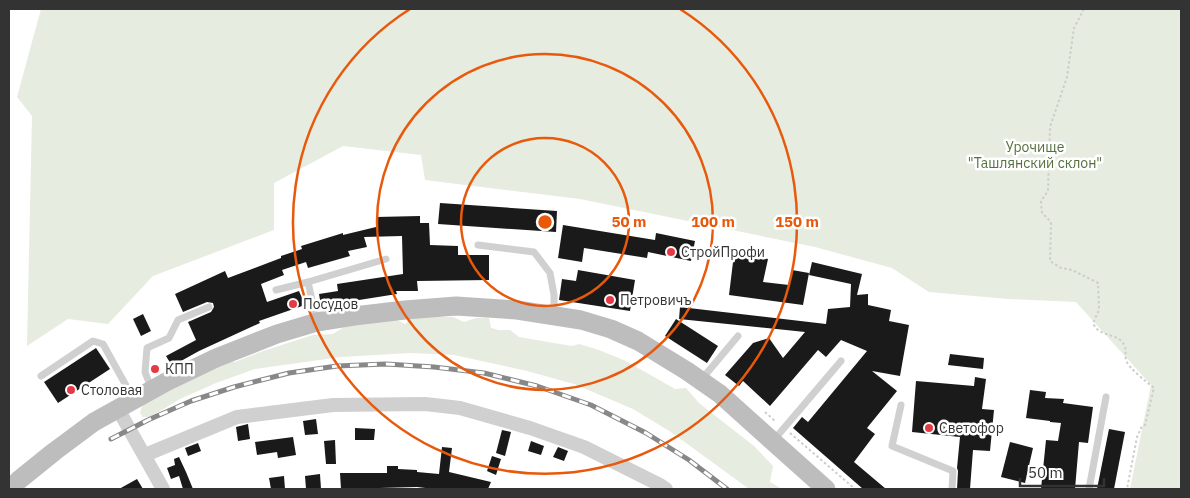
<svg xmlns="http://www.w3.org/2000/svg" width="1190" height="498" viewBox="0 0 1190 498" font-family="'IBM Plex Sans',sans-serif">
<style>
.green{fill:#e6ecdf}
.building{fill:#1a1a1a}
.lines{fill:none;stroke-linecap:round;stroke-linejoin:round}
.path{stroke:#cdcdcd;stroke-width:2;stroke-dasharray:2.5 2.5;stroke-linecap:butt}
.service{stroke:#d0d0d0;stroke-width:7}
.minor{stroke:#d0d0d0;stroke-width:14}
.secondary{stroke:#bdbdbd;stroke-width:19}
.rail-casing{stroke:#888;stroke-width:5}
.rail{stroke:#fff;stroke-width:3;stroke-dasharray:9;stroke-linecap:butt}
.ring{fill:none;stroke:#e8590c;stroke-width:2.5}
.poi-dot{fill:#e63946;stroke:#fff;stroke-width:2}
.labels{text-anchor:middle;stroke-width:5;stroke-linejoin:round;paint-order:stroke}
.park-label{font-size:14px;fill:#56703f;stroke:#fff}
.poi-label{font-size:14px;fill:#333;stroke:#fff;text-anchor:start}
.centre{fill:#e8590c;stroke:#fff;stroke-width:2.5}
.ring-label{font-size:15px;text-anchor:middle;font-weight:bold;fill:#e8590c;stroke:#fff;stroke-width:5;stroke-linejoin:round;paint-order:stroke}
</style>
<rect width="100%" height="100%" fill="#fff"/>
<g class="green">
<polygon points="41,9 1181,9 1181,489 1130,489 1151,385 1076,302 1008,299 929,292 892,268 815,247 580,199 425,180 421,155 343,146 274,183 274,230 153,276 108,324 68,319 27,346 32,116 17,97"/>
<polygon points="412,317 453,317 464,322 476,318 489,318 491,328 499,330 510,330 519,337 572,346 579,344 599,350 626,361 675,389 686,388 699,403 754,446 773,466 770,482 782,489 749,489 671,432 633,409 574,384 527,371 454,355 410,353 341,357 255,369 216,383 180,399 150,417 143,417 140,413 143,403 227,360 235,362 263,351 313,335 333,334 347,325 397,320 405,324"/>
</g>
<g class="building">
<polygon points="440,203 557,211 556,232 438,224"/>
<polygon points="420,216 420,223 429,223 430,245 458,246 458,255 489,255 489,280 417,281 418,291 396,291 397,294 321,306 319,294 338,291 337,284 403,274 402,236 364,237 367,247 348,251 350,256 308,268 306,262 282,270 284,275 261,284 267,302 299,291 305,305 259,321 260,323 199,351 172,366 166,356 196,340 188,322 211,312 214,307 213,303 207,302 183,312 175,294 225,271 228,278 281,258 281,256 302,249 301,246 343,233 343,235 376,227 376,217"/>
<polygon points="563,225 655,240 656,233 695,241 691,261 648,252 647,258 584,248 582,262 558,258"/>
<polygon points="734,254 768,259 763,282 789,285 792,270 809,273 803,305 729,295"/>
<polygon points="812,262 862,274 857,295 868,294 868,305 891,310 889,321 909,325 900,376 872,371 897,391 867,428 875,434 854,462 886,489 863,489 793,428 802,417 808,422 867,351 841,340 826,357 818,350 770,406 743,381 739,386 725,375 753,343 769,338 783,358 805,332 679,319 680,307 826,324 828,309 850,307 851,284 809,275"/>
<polygon points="578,270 635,280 630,311 559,300 562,279 576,281"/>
<polygon points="143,314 151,331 141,336 133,319"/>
<polygon points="676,319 718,346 707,363 665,336"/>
<polygon points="96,348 110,369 58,403 44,382"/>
<polygon points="950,354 984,358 983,369 948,365"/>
<polygon points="975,377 986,379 982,409 994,410 990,451 973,450 970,489 957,489 958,471 957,468 960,437 912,432 916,381 974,386"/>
<polygon points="1030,390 1046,392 1045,398 1064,399 1063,403 1093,407 1088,443 1079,442 1075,489 1041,489 1046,440 1058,441 1061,423 1050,422 1050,421 1026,418"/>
<polygon points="316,419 318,434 305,435 303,421"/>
<polygon points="248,424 250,439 238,441 236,427"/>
<polygon points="355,428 375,429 374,440 355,440"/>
<polygon points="1109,429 1125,432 1114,489 1097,489"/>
<polygon points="502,430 511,432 505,456 496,453"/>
<polygon points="293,437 296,455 278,458 277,452 257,455 255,442"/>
<polygon points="335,440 336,464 326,464 324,441"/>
<polygon points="531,441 544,446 541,455 528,451"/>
<polygon points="1010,442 1033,448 1025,483 1001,477"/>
<polygon points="198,443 201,451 188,456 185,448"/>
<polygon points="442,447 452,448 449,472 491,482 488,489 434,489 417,487 341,489 340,473 387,473 387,466 398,466 398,469 417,470 417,472 439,474"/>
<polygon points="558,447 568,451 564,461 553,457"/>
<polygon points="492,456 501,459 496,475 487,471"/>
<polygon points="179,457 186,472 193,489 183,489 179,476 171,479 167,468 175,465 174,459"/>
<polygon points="320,474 321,489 306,489 305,476"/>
<polygon points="284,476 285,489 271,489 269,478"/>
<polygon points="137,479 143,489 119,489"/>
</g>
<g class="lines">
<g class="path">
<path d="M1084,9L1074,28L1067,77L1050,127L1048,191L1041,201L1042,213L1051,222L1050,261L1061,268L1072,270L1098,283L1099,310L1093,323C1098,335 1109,333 1119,339C1129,347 1124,352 1126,360C1129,369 1147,382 1154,388L1145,425L1142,426L1137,437L1127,489"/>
<polyline points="765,412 776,422"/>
<polyline points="790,433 855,489"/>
</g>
<g class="service">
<polyline points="478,245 534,252 550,273 554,295 554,314"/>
<polyline points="308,282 386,259"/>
<polyline points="276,290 308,282 317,322"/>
<polyline points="41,376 93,341 103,344 134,400"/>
<polyline points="701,380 738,336"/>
<polyline points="152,390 145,372 147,348 169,338 178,320 209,307"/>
<polyline points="901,405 892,446 953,471 952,489"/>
<polyline points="773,441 841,361"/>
<polyline points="1089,489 1106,397"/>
</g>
<g class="minor">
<polyline points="118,409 163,489"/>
<polyline points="145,455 237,417 333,405 425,404 460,408 530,428 584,447 660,485 666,489"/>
</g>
<polyline class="secondary" points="10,489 19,480 55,451 94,422 166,382 216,358 277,334 317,322 354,316 405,310 456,306 517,310 581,320 611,329 638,341 687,371 720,394 826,489"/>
<g class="rail-casing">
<polyline id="rail" points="111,439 148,420 191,401 234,387 289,373 337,366 386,364 434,367 484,373 537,386 591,405 646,433 689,460 727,489"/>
</g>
<use href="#rail" class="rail"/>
</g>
<g class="ring">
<circle cx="545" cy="222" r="84"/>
<circle cx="545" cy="222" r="168"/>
<path d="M680 9A252 252 0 1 1 410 9"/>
</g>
<g class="poi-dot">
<circle cx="671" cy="252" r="5"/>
<circle cx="610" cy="300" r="5"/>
<circle cx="293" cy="304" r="5"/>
<circle cx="155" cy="369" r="5"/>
<circle cx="71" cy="390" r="5"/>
<circle cx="929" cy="428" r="5"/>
</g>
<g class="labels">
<g class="park-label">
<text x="1035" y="152">Урочище<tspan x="1035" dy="16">"Ташлянский склон"</tspan></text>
</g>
<g class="poi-label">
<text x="681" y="257">СтройПрофи</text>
<text x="620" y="305">Петровичъ</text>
<text x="303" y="309">Посудов</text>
<text x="165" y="374">КПП</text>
<text x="81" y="395">Столовая</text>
<text x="939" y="433">Светофор</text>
</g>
</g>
<circle cx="545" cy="222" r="8" class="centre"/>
<g class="ring-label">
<text x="629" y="227">50 m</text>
<text x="713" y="227">100 m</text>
<text x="797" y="227">150 m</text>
</g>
<rect width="1190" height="498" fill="none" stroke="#333333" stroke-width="20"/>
<path d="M1020 478v8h84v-8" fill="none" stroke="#333333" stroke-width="2.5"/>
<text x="1028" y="478" font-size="15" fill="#333333" stroke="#ffffff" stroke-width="4" paint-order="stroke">50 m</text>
</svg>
